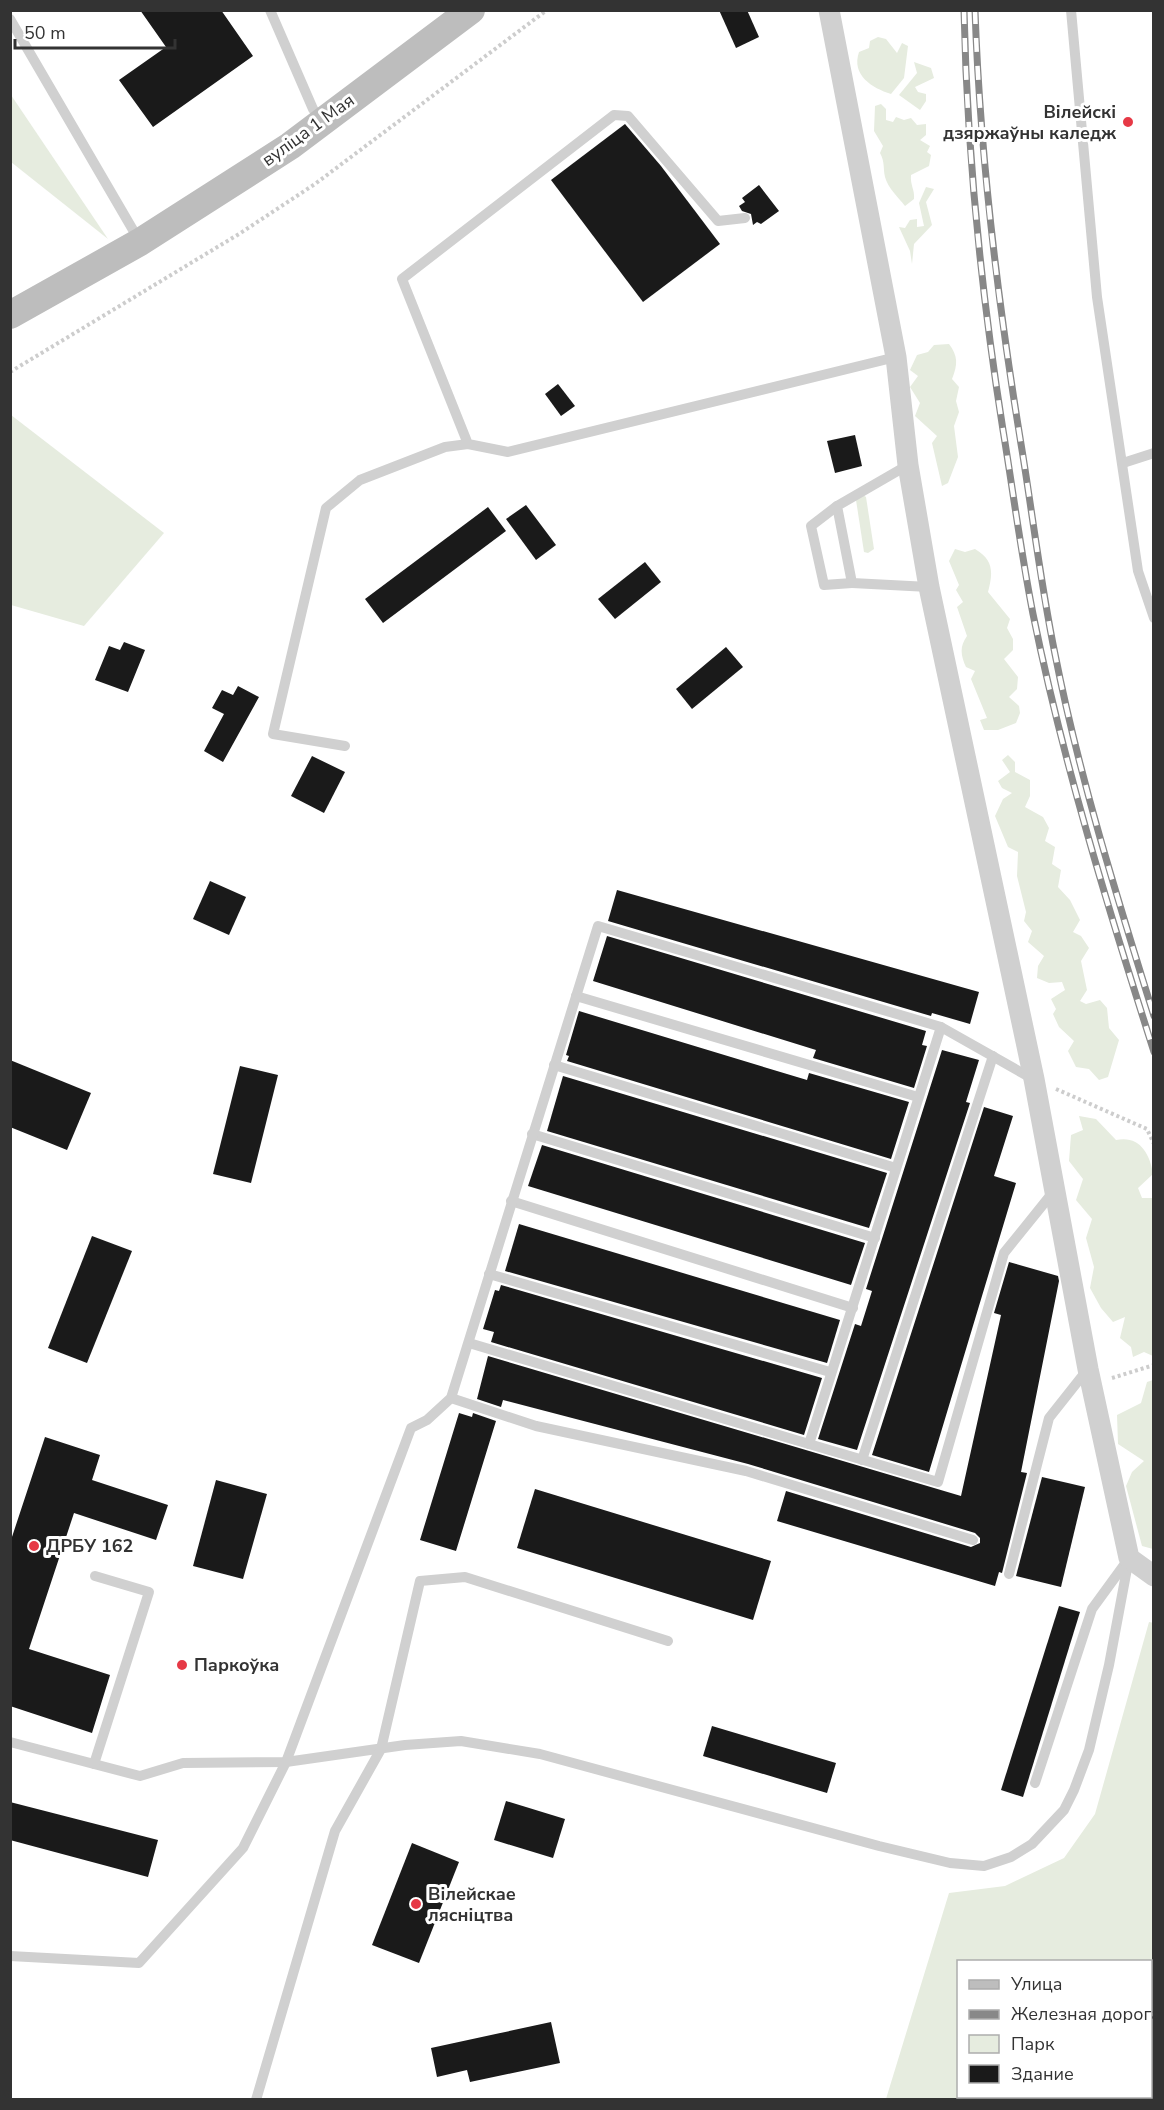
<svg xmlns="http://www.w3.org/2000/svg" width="1164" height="2110" viewBox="0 0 1164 2110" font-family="'Nunito Sans',sans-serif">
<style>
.green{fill:#e6ecdf;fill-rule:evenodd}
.building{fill:#1a1a1a}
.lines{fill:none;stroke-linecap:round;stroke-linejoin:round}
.path{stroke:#cdcdcd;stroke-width:4;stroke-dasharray:3 3;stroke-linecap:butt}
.service{stroke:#d0d0d0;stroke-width:10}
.minor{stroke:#d0d0d0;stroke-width:21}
.secondary{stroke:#bdbdbd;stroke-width:28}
.rail-casing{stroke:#888;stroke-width:7}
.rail{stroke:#fff;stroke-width:4.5;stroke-dasharray:14;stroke-linecap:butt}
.poi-dot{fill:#e63946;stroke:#fff;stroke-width:2}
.labels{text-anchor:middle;stroke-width:6;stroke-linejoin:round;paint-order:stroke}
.poi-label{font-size:18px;font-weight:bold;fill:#333;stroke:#fff;text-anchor:start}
.street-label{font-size:18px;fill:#333;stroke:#fff}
</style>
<rect width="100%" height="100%" fill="#fff"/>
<g class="green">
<path d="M878,37L886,39L897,53L902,43L908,46L904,78L891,94C872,88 851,75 859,52L869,48L870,41Z"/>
<polygon points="914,62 931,68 934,78 915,87 918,92 926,94 926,101 920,110 899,95 917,73"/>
<polygon points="10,95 11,95 108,239 11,162"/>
<path d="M881,104L886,109V120L893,122L896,117L904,120L911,118L917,125L926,124V135L920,140L930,146L927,152L931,155L929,166L911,175C910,185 915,190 914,199L905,206C898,197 888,188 885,177C883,168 885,162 880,153L883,146L874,131L875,106Z"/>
<polygon points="926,187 934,189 926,202 932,225 914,244 912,264 910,251 899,227 905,228 910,220 917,219 917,227 924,226 919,203"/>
<path d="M949,344C958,356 958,364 952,379L959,387L956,401L959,412L954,426L958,457L948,483L942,486L932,443L937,436L915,416L920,403L910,387L918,376L910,370L917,355L928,352L934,345Z"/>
<polygon points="11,415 164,533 84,626 11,605"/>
<polygon points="863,495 866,497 874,549 868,553 864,552 856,500"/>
<path d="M955,549L965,552L975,549C994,560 993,573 988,592L1010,619L1007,628L1013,639V650L1004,659L1018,677L1017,689L1009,697L1019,706L1020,713L1016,723L998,730H984L980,720L987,718L971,679L975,671L966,667C961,656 959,647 967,636L957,607L963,602L956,590L959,585L949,561Z"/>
<polygon points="1008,755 1015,762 1015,772 1030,780 1030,796 1025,807 1043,817 1049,828 1045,841 1055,847 1052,864 1061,870 1058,887 1070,900 1080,920 1073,932 1081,936 1089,948 1081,961 1087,990 1080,1001 1086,1004 1100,1000 1107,1008 1109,1028 1119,1040 1108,1077 1099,1080 1089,1069 1076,1067 1068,1051 1074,1041 1059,1027 1053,1014 1056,1009 1051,999 1065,990 1062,982 1049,983 1037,978 1038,966 1044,956 1028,942 1032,931 1024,921 1026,912 1017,876 1018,852 1008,847 995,816 1003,799 1012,793 1002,788 998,781 1010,772 1002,760"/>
<path d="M1079,1116L1096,1119L1116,1140C1139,1135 1150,1153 1153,1174L1138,1188L1142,1198H1153V1356L1144,1352L1133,1357L1131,1347L1120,1338L1125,1317L1113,1322L1101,1308L1090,1288L1094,1267L1086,1238L1092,1219L1076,1200L1083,1179L1069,1161L1071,1135L1083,1130Z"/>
<polygon points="1153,1380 1154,1380 1153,1549 1142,1546 1126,1486 1132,1472 1144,1461 1118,1444 1117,1415 1141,1403 1147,1382"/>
<path d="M1149,1622L1154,1623L1153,2099H886L949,1893L1005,1886L1064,1858L1095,1814ZM958,1962H1150V2096H958Z"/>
</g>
<g class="building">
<polygon points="140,10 221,10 253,56 153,127 119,80 166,47"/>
<polygon points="719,10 747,10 759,37 736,48"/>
<polygon points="625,124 661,166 720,244 643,302 551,180"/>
<polygon points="759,185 779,211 761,224 757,222 753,225 751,214 742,211 739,206 745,202 742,198"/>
<polygon points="558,384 575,406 561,416 545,394"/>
<polygon points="855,435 862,466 835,473 827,441"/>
<polygon points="526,505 556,545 536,560 506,519"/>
<polygon points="488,507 506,531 383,623 365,599"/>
<polygon points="645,562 661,582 615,619 598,599"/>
<polygon points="124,642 145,650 128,692 95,680 109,646 120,650"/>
<polygon points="726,647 743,667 692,709 676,689"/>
<polygon points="238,686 259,697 223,762 204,751 224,714 212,708 222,690 233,695"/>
<polygon points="312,756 345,772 324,813 291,796"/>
<polygon points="210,881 246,897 229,935 193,919"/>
<polygon points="617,890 979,992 970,1024 932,1013 931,1016 608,921"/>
<polygon points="607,936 926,1031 922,1045 927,1046 914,1088 813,1058 816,1050 593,981"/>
<polygon points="579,1011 807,1080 809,1073 909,1102 891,1159 567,1061 569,1056 566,1055"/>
<polygon points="942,1050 979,1060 966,1102 970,1103 857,1450 818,1439 855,1324 861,1326 872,1291 866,1289"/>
<polygon points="10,1060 91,1093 67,1150 10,1127"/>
<polygon points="240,1066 278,1075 251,1183 213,1174"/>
<polygon points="563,1076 887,1173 869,1228 547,1131"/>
<polygon points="984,1107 1013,1116 994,1176 1016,1183 929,1472 872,1455"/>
<polygon points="542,1145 865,1243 851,1285 528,1186"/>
<polygon points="519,1224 840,1320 827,1363 505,1271"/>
<polygon points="92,1236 132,1251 87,1363 48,1348"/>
<polygon points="1009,1262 1058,1276 1059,1281 1021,1472 1027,1473 1002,1573 999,1572 995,1586 777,1521 786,1491 971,1547 980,1543 980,1538 975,1533 748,1464 503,1400 501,1407 477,1399 488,1356 961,1496 1001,1315 994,1313"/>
<polygon points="501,1285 822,1378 804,1435 491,1342 494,1332 483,1329 495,1290 499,1291"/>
<polygon points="459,1413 472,1417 473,1413 496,1421 456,1551 420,1540"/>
<polygon points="45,1437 100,1455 92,1480 168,1505 156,1540 74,1513 29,1649 110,1675 92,1733 10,1706 10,1543"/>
<polygon points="1042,1477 1085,1487 1061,1587 1016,1576"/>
<polygon points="216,1480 267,1494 243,1579 193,1566"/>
<polygon points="535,1489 771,1561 753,1620 517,1548"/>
<polygon points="1059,1606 1080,1612 1023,1797 1001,1790"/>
<polygon points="712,1726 836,1763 827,1793 703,1756"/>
<polygon points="506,1801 565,1819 553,1858 494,1840"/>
<polygon points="10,1802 158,1840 148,1877 10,1840"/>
<polygon points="412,1843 459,1862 419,1963 372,1945"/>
<polygon points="551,2022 560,2063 470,2082 467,2070 437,2077 431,2048"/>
</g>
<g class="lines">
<g class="path">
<polyline points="10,372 239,234 315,184 547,10"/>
<polyline points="1056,1089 1147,1129 1154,1144"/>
<polyline points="1112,1378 1154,1365"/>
</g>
<g class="service">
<polyline points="270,10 313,109 322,121"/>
<polyline points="1071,10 1097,297 1138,571 1154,618"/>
<polyline points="10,19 140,242"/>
<polyline points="745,218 718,221 628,116 614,115 402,279 468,444 508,452 896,357"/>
<polyline points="1123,463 1154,453"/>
<polyline points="908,465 837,506 852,583 929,587"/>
<polyline points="837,506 811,526 824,585 852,583"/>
<polyline points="345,746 273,734 326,508 360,480 445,447 468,444"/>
<polyline points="576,996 918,1097"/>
<polyline points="554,1065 896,1168"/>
<polyline points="532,1134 875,1238"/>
<polyline points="511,1201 853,1308"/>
<polyline points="489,1274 830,1372"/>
<polyline points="469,1343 809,1444 941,1027"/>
<polyline points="451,1398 536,1426 746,1471 973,1540"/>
<polyline points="809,1444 938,1482 1004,1253 1054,1191"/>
<polyline points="862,1460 993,1056"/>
<polyline points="1009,1574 1049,1418 1087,1370"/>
<polyline points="10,1742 140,1776 183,1763 286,1762 405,1745 461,1741 540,1754 879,1846 950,1863 984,1866 1011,1857 1032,1844 1064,1810 1074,1790 1089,1750 1109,1665 1129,1558"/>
<polyline points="94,1764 149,1592 95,1576"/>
<polyline points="1035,1783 1092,1609 1127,1561"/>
<polyline points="10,1956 139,1963 243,1848 286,1762 411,1428 427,1420 451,1398 598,926 941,1027 1033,1079"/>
<polyline points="256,2100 335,1831 381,1749 420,1581 465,1577 668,1641"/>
</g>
<polyline class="minor" points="829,10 896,357 908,465 929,587 1034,1079 1088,1369 1129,1558 1154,1576"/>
<polyline class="secondary" points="10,315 140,242 290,146 471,10"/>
<g class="rail-casing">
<g id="rail">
<path d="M964,10C967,151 981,291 1003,430C1013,491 1021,553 1033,614C1063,762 1108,908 1154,1052"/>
<path d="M975,10C980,158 998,304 1022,450C1033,518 1041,586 1055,654C1079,776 1117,897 1154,1016"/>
</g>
</g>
<use href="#rail" class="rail"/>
</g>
<g class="poi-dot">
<circle cx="1128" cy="122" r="6"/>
<circle cx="34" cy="1546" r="6"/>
<circle cx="182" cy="1665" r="6"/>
<circle cx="416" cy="1904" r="6"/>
</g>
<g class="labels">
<g class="poi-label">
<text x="1116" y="118" text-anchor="end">Вілейскі<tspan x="1116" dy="21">дзяржаўны каледж</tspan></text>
<text x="46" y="1552">ДРБУ 162</text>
<text x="194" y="1671">Паркоўка</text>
<text x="428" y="1900">Вілейскае<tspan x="428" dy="21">лясніцтва</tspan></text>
</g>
<g class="street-label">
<text transform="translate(308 130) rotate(-36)" y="6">вуліца 1 Мая</text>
</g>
</g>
<rect width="1164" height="2110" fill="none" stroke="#333333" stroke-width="24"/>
<rect x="957" y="1960" width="195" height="138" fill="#ffffff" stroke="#adadad" stroke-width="1.5"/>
<rect x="969" y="1980" width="30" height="9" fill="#bdbdbd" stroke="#adadad" stroke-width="1.5"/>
<text x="1011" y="1990" font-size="18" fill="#333333">Улица</text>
<rect x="969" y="2010" width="30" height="9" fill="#888888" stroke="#adadad" stroke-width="1.5"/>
<text x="1011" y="2020" font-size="18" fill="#333333">Железная дорога</text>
<rect x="969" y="2035" width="30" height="18" fill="#e6ecdf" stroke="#adadad" stroke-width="1.5"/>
<text x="1011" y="2050" font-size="18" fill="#333333">Парк</text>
<rect x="969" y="2065" width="30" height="18" fill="#1a1a1a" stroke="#adadad" stroke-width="1.5"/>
<text x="1011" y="2080" font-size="18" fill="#333333">Здание</text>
<path d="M15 39v9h160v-9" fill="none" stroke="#333333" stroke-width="3"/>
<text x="24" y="39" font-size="18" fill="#333333" stroke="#ffffff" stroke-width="4.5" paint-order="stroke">50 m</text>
</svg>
